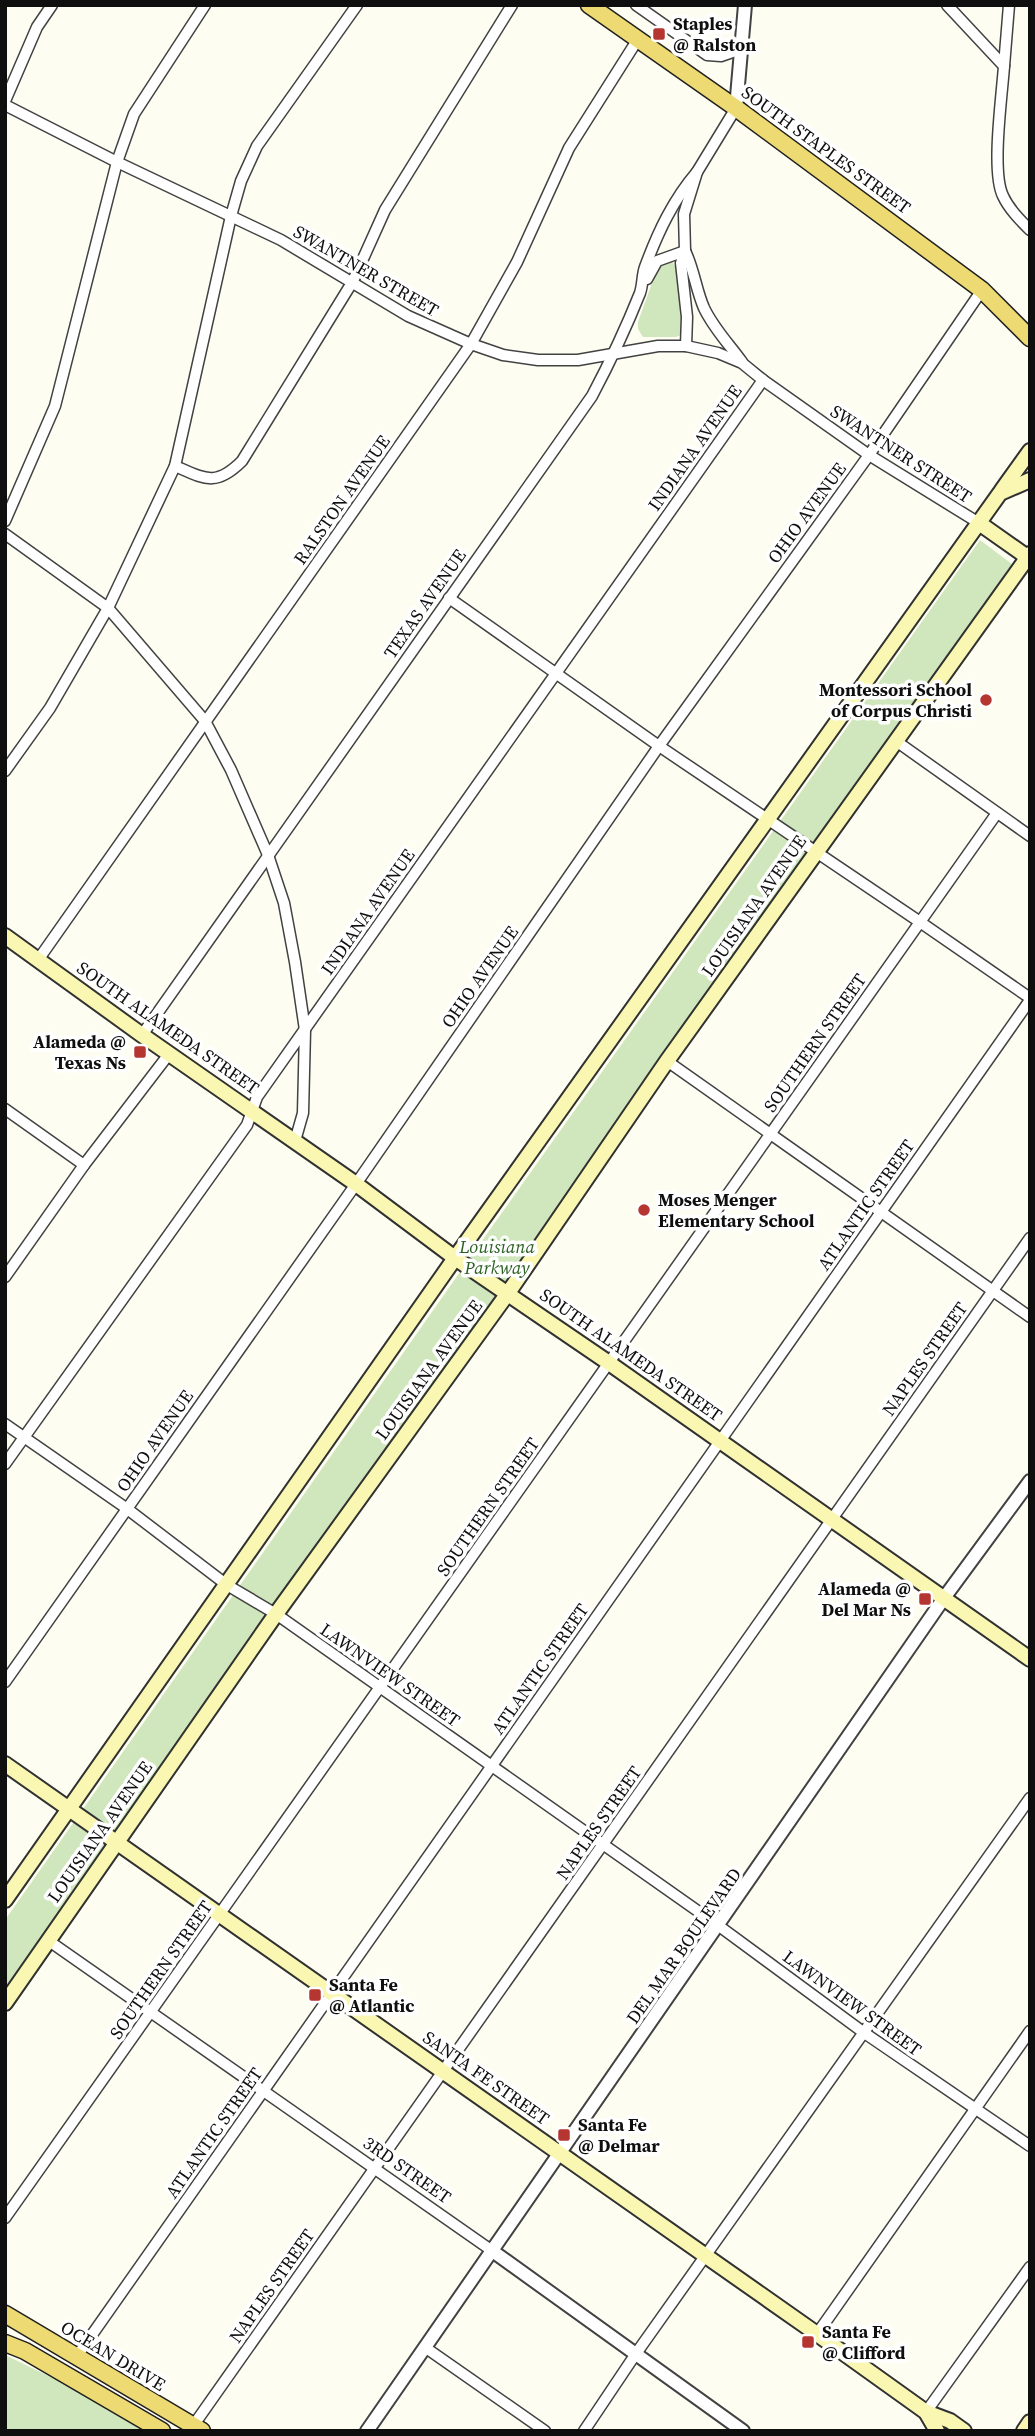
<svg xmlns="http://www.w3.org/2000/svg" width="1035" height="2436" viewBox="0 0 1035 2436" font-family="'Source Serif 4',serif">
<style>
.green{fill:#d0e7bd}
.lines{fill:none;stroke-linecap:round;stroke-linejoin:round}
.minor-casing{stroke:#424242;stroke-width:13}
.tertiary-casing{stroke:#424242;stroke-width:16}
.secondary-casing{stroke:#313131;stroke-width:18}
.primary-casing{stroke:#202020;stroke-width:19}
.minor{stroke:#fff;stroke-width:10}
.tertiary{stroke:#fff;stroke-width:12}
.secondary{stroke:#f9f7b2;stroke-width:14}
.primary{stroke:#eeda72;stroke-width:16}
.poi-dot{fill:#b53531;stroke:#fff;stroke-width:2.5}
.labels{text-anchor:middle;stroke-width:7;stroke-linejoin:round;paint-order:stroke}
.poi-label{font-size:18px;font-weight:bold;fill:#0f0f0f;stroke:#fff;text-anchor:start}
.street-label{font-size:18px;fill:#0f0f0f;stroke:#fff}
.park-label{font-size:18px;font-style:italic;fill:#2c6224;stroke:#fff}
</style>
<rect width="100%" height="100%" fill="#fefdf2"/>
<g class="green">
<path d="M671,261C683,270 685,320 681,335L676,337H643L638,329V322L657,269L661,264Z"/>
<polygon points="980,540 1012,564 5,1994 5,1920 479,1245"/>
<polygon points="5,2355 88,2395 148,2431 5,2431"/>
</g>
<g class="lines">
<g class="minor-casing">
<g id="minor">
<polyline points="636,5 707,55 721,56 741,49"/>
<path d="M947,5L1004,66C1002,96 991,172 1003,196C1009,209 1020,220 1030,230"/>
<polyline points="1004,66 1009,5"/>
<polyline points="5,101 37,27 52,5"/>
<polyline points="5,105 117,162 281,240 408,316 471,344 503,355 538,360 578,360 658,346 686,346 718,353 742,363 763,380 869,455 979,523"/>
<path d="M685,251C694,269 696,290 704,308C714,329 729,344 742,362"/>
<polyline points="647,279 657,261 685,251"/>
<polyline points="686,346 687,317 681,263 685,251 684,214 697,172 736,108"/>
<path d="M175,466C205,479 216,487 242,461L353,281L385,210L512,5"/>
<polyline points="5,521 55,406 117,162 134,114 205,5"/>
<polyline points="5,534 108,608 205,721 231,770 268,855 284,903 295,962 305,1030 303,1113 295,1141"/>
<polyline points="449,598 659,746 920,922 1030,998"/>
<polyline points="896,741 1030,836"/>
<polyline points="5,771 50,708 108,608 175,466 231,216 241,181 257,146 357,5"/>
<polyline points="38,960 471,344 517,262 569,148 638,39"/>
<path d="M142,1035L592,396C610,362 626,328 640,293C643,284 642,275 645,267C658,232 673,200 697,172"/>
<polyline points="667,1061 1030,1317"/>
<polyline points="5,1109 84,1165"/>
<polyline points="5,1277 84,1165 169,1054"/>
<polyline points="5,1424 126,1508 227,1585 276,1614 719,1926 863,2032 1030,2146"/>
<polyline points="5,1464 247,1125 257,1097 763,380"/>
<polyline points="5,1682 356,1184 659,746 869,455 982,290"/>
<polyline points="49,1941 491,2250"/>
<polyline points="5,2218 997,813"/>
<polyline points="817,2334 1030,2031"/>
<polyline points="426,2348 545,2431"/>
<polyline points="77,2356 1030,1000"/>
<polyline points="926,2412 1030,2267"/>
<polyline points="193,2426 1030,1238"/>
<polyline points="584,2431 635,2355 1030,1798"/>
</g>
</g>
<g class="tertiary-casing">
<g id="tertiary">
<polyline points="736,108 745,5"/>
<polyline points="491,2250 743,2431"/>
<polyline points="367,2431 944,1598 1030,1481"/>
</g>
</g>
<g class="secondary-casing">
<g id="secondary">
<polyline points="1002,490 1030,451"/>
<polyline points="979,523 1030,559"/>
<polyline points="5,936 142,1035 356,1184 455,1258 609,1363 1030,1659"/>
<polyline points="5,1764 817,2334 926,2412 937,2431"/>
<polyline points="5,1900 455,1258 1000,493 1030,480"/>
<polyline points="5,2003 276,1614 508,1293 667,1061 1030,554"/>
<polyline points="926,2412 950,2421 964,2431"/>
<polyline points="1024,2431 1030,2422"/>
</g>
</g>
<g class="primary-casing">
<g id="primary">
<polyline points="589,5 736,108 982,290 1030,338"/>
<polyline points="5,2314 202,2431"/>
<polyline points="5,2343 25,2351 162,2431"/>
</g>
</g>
<use href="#minor" class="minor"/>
<use href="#tertiary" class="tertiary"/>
<use href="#secondary" class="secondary"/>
<use href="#primary" class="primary"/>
</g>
<g class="poi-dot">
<rect x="652" y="27" width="14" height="14" rx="3.5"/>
<circle cx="986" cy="700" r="7"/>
<rect x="133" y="1045" width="14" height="14" rx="3.5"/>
<circle cx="644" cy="1210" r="7"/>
<rect x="918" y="1592" width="14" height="14" rx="3.5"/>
<rect x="308" y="1988" width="14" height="14" rx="3.5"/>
<rect x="557" y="2128" width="14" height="14" rx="3.5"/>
<rect x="801" y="2335" width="14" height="14" rx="3.5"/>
</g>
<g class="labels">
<g class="poi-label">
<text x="673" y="30">Staples<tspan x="673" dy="21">@ Ralston</tspan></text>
<text x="972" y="696" text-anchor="end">Montessori School<tspan x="972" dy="21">of Corpus Christi</tspan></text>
<text x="126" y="1048" text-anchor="end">Alameda @<tspan x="126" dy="21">Texas Ns</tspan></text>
<text x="658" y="1206">Moses Menger<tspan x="658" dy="21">Elementary School</tspan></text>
<text x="911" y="1595" text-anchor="end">Alameda @<tspan x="911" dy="21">Del Mar Ns</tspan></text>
<text x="329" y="1991">Santa Fe<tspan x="329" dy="21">@ Atlantic</tspan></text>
<text x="578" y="2131">Santa Fe<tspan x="578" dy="21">@ Delmar</tspan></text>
<text x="822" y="2338">Santa Fe<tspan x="822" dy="21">@ Clifford</tspan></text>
</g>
<g class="street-label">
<text transform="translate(826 150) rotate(36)" y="6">SOUTH STAPLES STREET</text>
<text transform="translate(366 271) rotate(30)" y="6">SWANTNER STREET</text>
<text transform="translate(695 448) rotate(-55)" y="6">INDIANA AVENUE</text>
<text transform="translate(901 454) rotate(33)" y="6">SWANTNER STREET</text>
<text transform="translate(342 500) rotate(-55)" y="6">RALSTON AVENUE</text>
<text transform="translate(807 513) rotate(-54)" y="6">OHIO AVENUE</text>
<text transform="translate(425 604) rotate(-55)" y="6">TEXAS AVENUE</text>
<text transform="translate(754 906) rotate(-55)" y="6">LOUISIANA AVENUE</text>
<text transform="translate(368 912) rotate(-55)" y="6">INDIANA AVENUE</text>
<text transform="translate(480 977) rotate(-55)" y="6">OHIO AVENUE</text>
<text transform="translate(168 1028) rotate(35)" y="6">SOUTH ALAMEDA STREET</text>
<text transform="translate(815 1043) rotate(-55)" y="6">SOUTHERN STREET</text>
<text transform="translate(866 1205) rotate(-55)" y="6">ATLANTIC STREET</text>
<text transform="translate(631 1355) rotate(35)" y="6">SOUTH ALAMEDA STREET</text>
<text transform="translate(925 1359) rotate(-55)" y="6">NAPLES STREET</text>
<text transform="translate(429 1370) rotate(-54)" y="6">LOUISIANA AVENUE</text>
<text transform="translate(155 1441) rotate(-55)" y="6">OHIO AVENUE</text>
<text transform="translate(488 1507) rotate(-55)" y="6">SOUTHERN STREET</text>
<text transform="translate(540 1669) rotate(-55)" y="6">ATLANTIC STREET</text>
<text transform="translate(390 1675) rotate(35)" y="6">LAWNVIEW STREET</text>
<text transform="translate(599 1823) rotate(-55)" y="6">NAPLES STREET</text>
<text transform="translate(100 1832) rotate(-55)" y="6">LOUISIANA AVENUE</text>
<text transform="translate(684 1946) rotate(-55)" y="6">DEL MAR BOULEVARD</text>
<text transform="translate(161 1970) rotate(-55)" y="6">SOUTHERN STREET</text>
<text transform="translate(852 2003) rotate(36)" y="6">LAWNVIEW STREET</text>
<text transform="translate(486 2078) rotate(35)" y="6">SANTA FE STREET</text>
<text transform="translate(214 2133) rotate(-55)" y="6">ATLANTIC STREET</text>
<text transform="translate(407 2170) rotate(35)" y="6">3RD STREET</text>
<text transform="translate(272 2286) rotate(-55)" y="6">NAPLES STREET</text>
<text transform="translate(113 2356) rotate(31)" y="6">OCEAN DRIVE</text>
</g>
<g class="park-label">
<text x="497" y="1253">Louisiana<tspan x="497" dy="21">Parkway</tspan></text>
</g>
</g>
<rect width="1035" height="2436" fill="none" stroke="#0f0f0f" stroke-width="14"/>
</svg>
